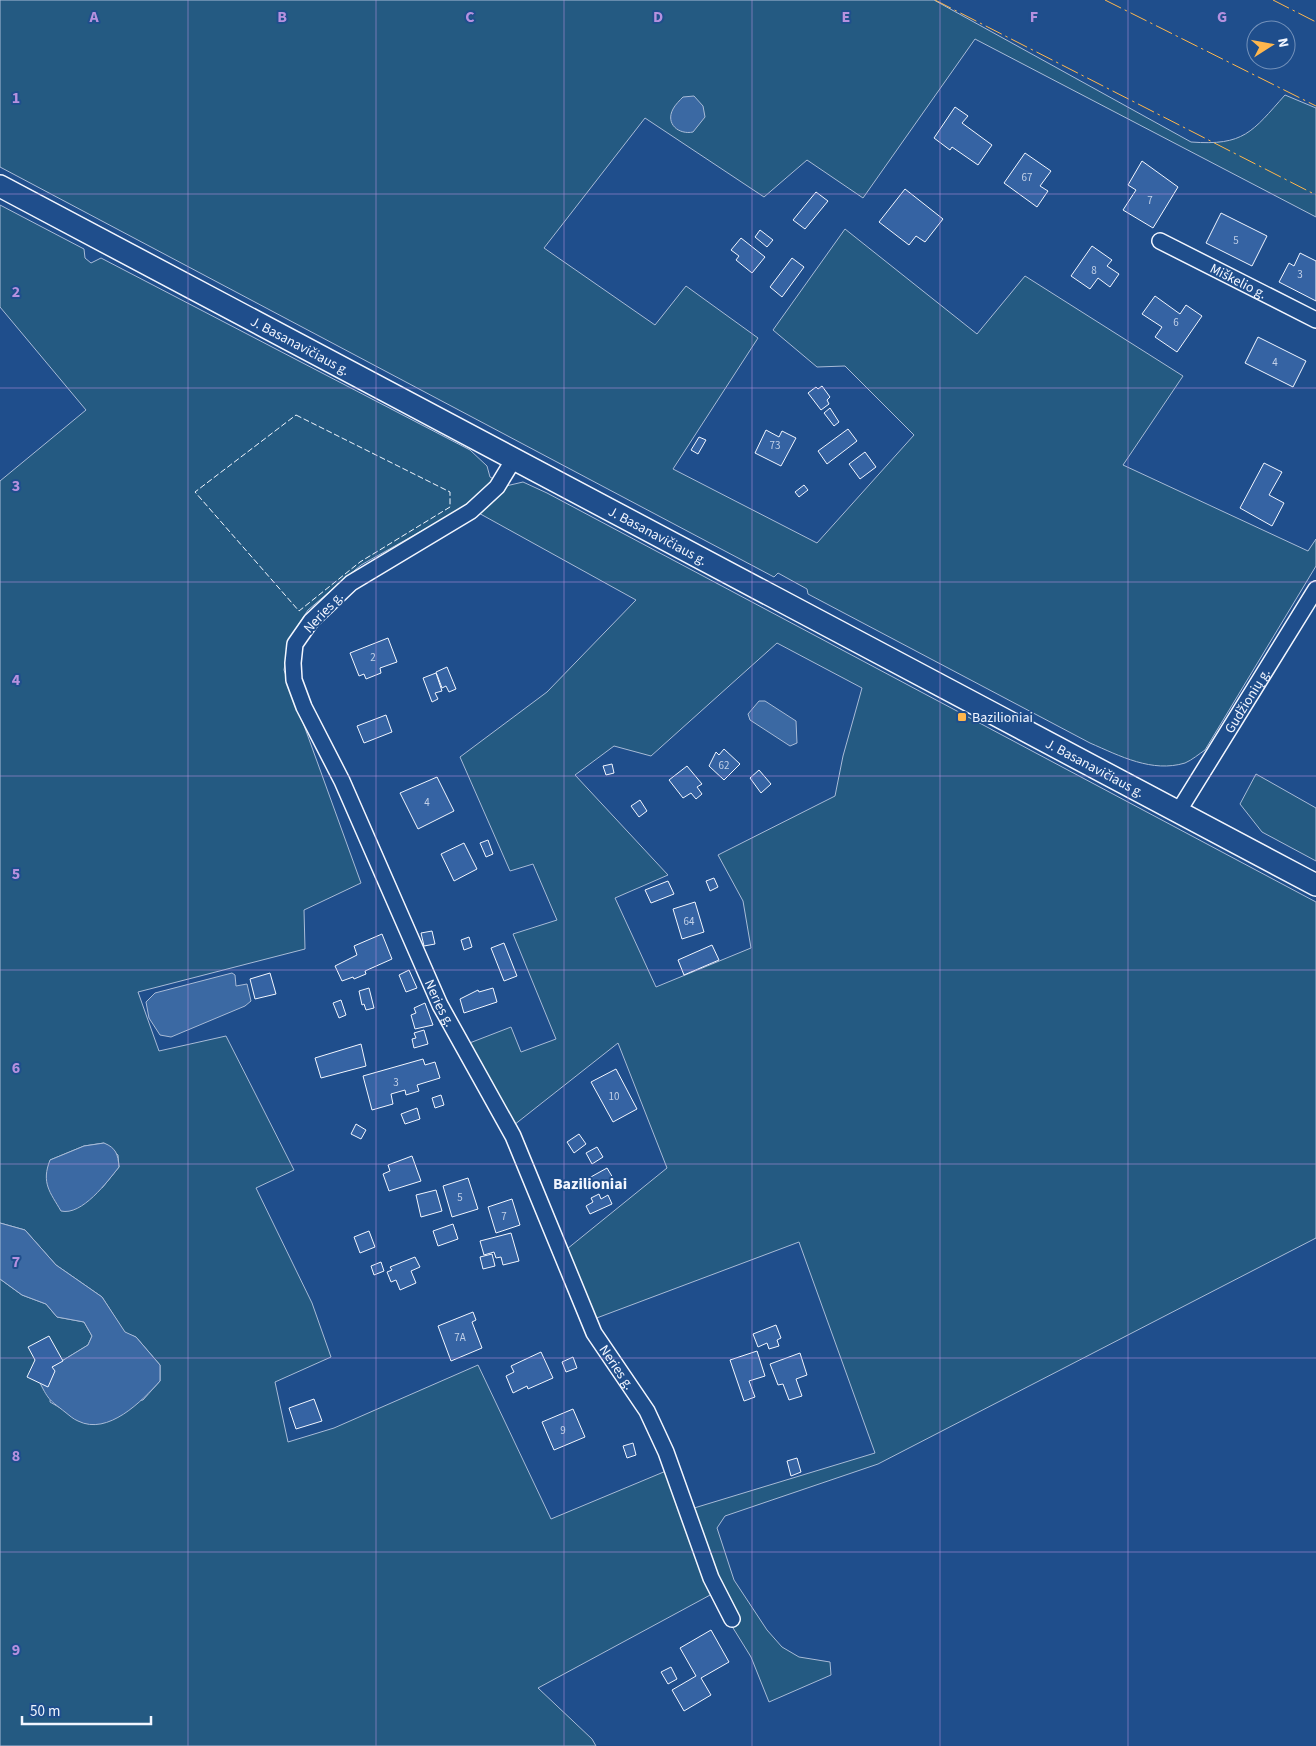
<svg xmlns="http://www.w3.org/2000/svg" width="1316" height="1746" viewBox="0 0 1316 1746" font-family="'Source Sans 3',sans-serif">
<style>
.green{fill:#245a82;stroke:#a8bbd7;fill-rule:evenodd}
.water{fill:#3b69a3;stroke:#a8bbd7}
.building{fill:#3563a3;stroke:#f2f6ff}
.lines{fill:none;stroke-linecap:round;stroke-linejoin:round}
.minor-casing{stroke:#f2f6ff;stroke-width:18}
.secondary-casing{stroke:#f2f6ff;stroke-width:24}
.minor{stroke:#1f4e8c;stroke-width:15}
.secondary{stroke:#1f4e8c;stroke-width:21}
.fence{stroke:#f2f6ff;stroke-width:1;stroke-dasharray:6 2.5;stroke-linecap:butt}
.power{stroke:#ffb74d;stroke-width:1;stroke-dasharray:18 4 2.5 4;stroke-linecap:butt}
.grid{fill:none;stroke:#b691df;stroke-width:1;stroke-opacity:0.55}
.poi-dot{fill:#ffb74d;stroke:#1f4e8c;stroke-width:2}
.labels{text-anchor:middle;stroke-width:4;stroke-linejoin:round;paint-order:stroke}
.number-label{font-size:11px;fill:#c3d1e8}
.street-label{font-size:14px;fill:#f2f6ff;stroke:#1f4e8c}
.poi-label{font-size:14px;fill:#f2f6ff;stroke:#1f4e8c;text-anchor:start}
.quarter-label{font-size:16px;font-weight:bold;fill:#f2f6ff;stroke:#1f4e8c}
.grid-label{font-size:16px;text-anchor:middle;font-weight:bold;fill:#b691df;stroke:#1f4e8c;stroke-width:4;stroke-linejoin:round;paint-order:stroke}
</style>
<rect width="100%" height="100%" fill="#1f4e8c"/>
<g class="green">
<path d="M0,0H934L1191,142C1244,146 1252,132 1285,95L1316,108V217L975,39L863,198L807,160L764,197L645,118L544,248L655,325L686,286L758,338L673,469L817,543L914,435L845,366L817,367L773,330L845,229L977,334L1025,276L1183,376L1123,465L1308,551L1316,539V566L1205,750C1199,754 1192,760 1185,763C1152,773 1120,756 1090,743L808,594L807,589L778,573L774,577L0,167Z"/>
<path d="M0,205L84,249L85,258L91,263L101,258L470,450L487,466L490,477L506,486L523,482L547,493L1316,902V1238L878,1464L725,1516L717,1528L734,1580L767,1630L782,1647L799,1657L830,1662L831,1675L769,1702L751,1657L712,1594L538,1688L592,1739L596,1746H0V1279L22,1295L46,1304L57,1317L84,1322L92,1336L88,1345L52,1367L50,1402L62,1409L143,1400L160,1381V1365L136,1337L125,1333L102,1297L56,1265L25,1230L0,1223V481L86,410L0,307ZM466,506L636,600L547,692L460,757L510,871L533,864L557,920L513,934L556,1039L521,1052L511,1027L467,1044L514,1125L618,1043L667,1168L567,1249L594,1319L799,1242L875,1453L681,1512L666,1471L551,1519L478,1365L334,1428L288,1442L275,1382L331,1357L312,1303L256,1188L294,1170L226,1036L159,1051L138,992L305,949L304,910L361,883L284,670L289,639L308,610L361,565ZM777,643L862,688L843,756L835,796L718,855L743,901L751,948L656,987L615,898L668,875L575,775L614,746L651,756ZM104,1143L118,1155L119,1167L102,1188L50,1160L84,1146Z"/>
<polygon points="1256,774 1316,808 1316,861 1262,832 1240,804"/>
</g>
<g class="water">
<path d="M694,96L703,106L705,117L693,132C679,135 665,124 673,109C675,105 680,100 683,97Z"/>
<polygon points="759,701 765,701 796,721 797,743 790,746 750,720 748,714"/>
<polygon points="232,973 235,975 236,986 247,984 251,1001 245,1006 171,1037 160,1035 149,1018 146,1002 155,993"/>
<path d="M104,1143C116,1148 118,1154 119,1167C107,1182 82,1216 61,1211C50,1192 41,1183 50,1160L84,1146Z"/>
<path d="M0,1223L25,1230L56,1265L102,1297L125,1332L136,1337L160,1365V1381C142,1401 108,1436 78,1421C73,1419 69,1415 65,1412C50,1400 49,1401 40,1383L52,1367L88,1345L92,1336L84,1322L57,1317L46,1304L22,1295L0,1279Z"/>
</g>
<g class="building">
<polygon points="955,107 968,116 962,123 992,145 978,165 952,147 950,150 934,138"/>
<polygon points="1025,153 1051,171 1040,186 1048,191 1037,207 1004,183"/>
<polygon points="1142,161 1178,187 1153,228 1123,210 1136,190 1128,185"/>
<polygon points="905,189 943,219 925,242 916,236 909,245 879,222"/>
<polygon points="816,192 828,201 805,229 793,220"/>
<polygon points="1221,213 1267,236 1252,266 1206,243"/>
<polygon points="760,230 773,240 767,247 755,237"/>
<polygon points="741,238 765,257 752,273 736,260 739,256 731,250"/>
<polygon points="1092,246 1112,260 1107,266 1119,274 1110,287 1098,278 1090,289 1071,276"/>
<polygon points="1300,253 1316,261 1316,301 1279,282 1289,263 1294,266"/>
<polygon points="792,258 804,267 782,297 770,287"/>
<polygon points="1155,296 1180,314 1186,305 1202,316 1177,352 1155,337 1162,327 1142,314"/>
<polygon points="1258,337 1306,361 1293,387 1245,363"/>
<polygon points="822,386 830,397 827,400 829,404 821,410 808,393 816,387 818,389"/>
<polygon points="830,408 839,422 834,426 824,413"/>
<polygon points="848,429 857,441 827,464 818,451"/>
<polygon points="766,430 779,437 782,431 796,438 781,466 755,453"/>
<polygon points="699,437 706,440 698,454 691,450"/>
<polygon points="865,452 876,467 860,479 849,464"/>
<polygon points="1264,463 1282,472 1269,495 1284,503 1272,526 1240,508"/>
<polygon points="804,485 808,490 799,497 795,492"/>
<polygon points="388,638 397,662 380,668 381,673 366,679 364,674 359,676 350,653"/>
<polygon points="447,667 456,689 449,692 446,686 442,688 436,672"/>
<polygon points="436,673 442,691 435,693 438,699 432,702 423,678"/>
<polygon points="386,715 392,732 364,743 357,726"/>
<polygon points="724,749 740,764 724,780 709,766 716,752 719,755"/>
<polygon points="612,764 614,773 606,775 603,766"/>
<polygon points="687,766 702,784 697,787 702,794 696,799 691,793 683,798 669,780"/>
<polygon points="759,770 771,784 761,793 750,778"/>
<polygon points="437,777 454,811 418,829 400,793"/>
<polygon points="640,800 647,811 639,817 631,806"/>
<polygon points="488,840 493,854 486,857 480,843"/>
<polygon points="464,843 477,869 454,881 441,854"/>
<polygon points="714,878 718,887 710,891 706,881"/>
<polygon points="668,881 674,894 651,903 645,890"/>
<polygon points="695,902 704,932 682,939 673,909"/>
<polygon points="432,931 435,944 424,946 421,933"/>
<polygon points="382,934 392,959 365,971 366,974 354,979 353,977 342,981 335,966 357,955 354,946"/>
<polygon points="469,937 472,947 464,950 461,940"/>
<polygon points="504,943 517,976 504,981 491,948"/>
<polygon points="712,945 719,960 684,975 678,960"/>
<polygon points="409,970 417,988 406,992 399,975"/>
<polygon points="270,973 276,994 255,999 250,979"/>
<polygon points="369,988 374,1008 366,1010 364,1004 362,1005 359,991"/>
<polygon points="493,988 497,1002 464,1013 460,999 478,990 479,992"/>
<polygon points="341,1000 346,1015 339,1018 333,1003"/>
<polygon points="425,1003 433,1025 415,1029 411,1015 416,1013 414,1008"/>
<polygon points="424,1030 428,1044 414,1048 412,1039 416,1038 414,1033"/>
<polygon points="361,1044 366,1066 321,1078 315,1058"/>
<polygon points="423,1059 425,1065 435,1062 440,1078 417,1085 419,1091 406,1095 405,1090 391,1094 393,1104 372,1110 363,1076"/>
<polygon points="616,1069 637,1109 613,1122 591,1082"/>
<polygon points="441,1095 444,1105 435,1108 432,1098"/>
<polygon points="417,1108 420,1119 405,1124 401,1114"/>
<polygon points="356,1124 366,1130 361,1139 351,1134"/>
<polygon points="579,1134 586,1144 574,1153 567,1142"/>
<polygon points="597,1147 603,1157 592,1164 586,1153"/>
<polygon points="412,1156 421,1181 389,1191 383,1174 390,1171 388,1165"/>
<polygon points="607,1168 613,1178 595,1188 589,1178"/>
<polygon points="468,1178 478,1209 452,1217 443,1186"/>
<polygon points="436,1190 442,1211 421,1217 416,1195"/>
<polygon points="599,1194 601,1199 608,1195 612,1204 590,1214 586,1206 593,1202 591,1198"/>
<polygon points="512,1199 520,1225 496,1233 488,1207"/>
<polygon points="453,1224 458,1239 438,1246 433,1231"/>
<polygon points="369,1231 375,1247 360,1253 354,1237"/>
<polygon points="511,1233 519,1261 503,1265 501,1257 496,1258 494,1252 484,1255 480,1241"/>
<polygon points="492,1254 495,1266 483,1269 480,1257"/>
<polygon points="415,1257 420,1267 411,1271 416,1283 400,1290 396,1280 391,1282 387,1272 392,1270 390,1267"/>
<polygon points="381,1262 384,1271 374,1275 371,1266"/>
<polygon points="473,1312 476,1320 472,1322 482,1348 451,1361 438,1326"/>
<polygon points="776,1325 781,1338 777,1340 779,1346 769,1349 767,1343 758,1347 753,1334"/>
<polygon points="49,1336 63,1361 52,1367 55,1371 48,1387 27,1377 35,1360 28,1347"/>
<polygon points="757,1351 765,1376 749,1381 755,1397 744,1401 730,1360"/>
<polygon points="541,1352 553,1378 528,1389 527,1386 513,1393 506,1376 514,1372 511,1366"/>
<polygon points="800,1353 807,1375 796,1379 802,1396 789,1400 783,1384 778,1385 770,1364"/>
<polygon points="573,1357 577,1368 566,1372 562,1362"/>
<polygon points="314,1399 322,1421 296,1429 289,1408"/>
<polygon points="573,1409 585,1437 554,1450 542,1422"/>
<polygon points="633,1443 636,1455 627,1458 623,1446"/>
<polygon points="797,1458 801,1472 791,1476 787,1461"/>
<polygon points="711,1630 729,1662 701,1678 711,1695 684,1711 672,1690 696,1676 680,1648"/>
<polygon points="671,1667 677,1679 668,1684 661,1672"/>
</g>
<g class="lines">
<g class="minor-casing">
<g id="minor">
<path id="s1" d="M1160,241L1316,320"/>
<path id="s2" d="M514,459L497,487L471,511L351,583L311,621L295,644L293,663L294,680L304,707L342,781L440,1005L513,1136L594,1333L647,1411L666,1452L711,1578L732,1619"/>
<path id="s3" d="M1178,812L1316,589"/>
</g>
</g>
<g class="secondary-casing">
<g id="secondary">
<path id="s4" d="M0,186L1316,885"/>
</g>
</g>
<use href="#minor" class="minor"/>
<use href="#secondary" class="secondary"/>
<polygon class="fence" points="296,415 450,492 450,507 360,562 299,611 195,492"/>
<g class="power">
<polyline points="935,0 1316,195"/>
<polyline points="1105,0 1316,106"/>
<polyline points="1273,0 1316,22"/>
</g>
</g>
<path class="grid" d="M188,0V1746M376,0V1746M564,0V1746M752,0V1746M940,0V1746M1128,0V1746M0,194H1316M0,388H1316M0,582H1316M0,776H1316M0,970H1316M0,1164H1316M0,1358H1316M0,1552H1316"/>
<rect class="poi-dot" x="957" y="712" width="10" height="10" rx="2.5"/>
<g class="labels">
<g class="number-label">
<text x="1027" y="181">67</text>
<text x="1150" y="204">7</text>
<text x="1236" y="244">5</text>
<text x="1094" y="274">8</text>
<text x="1300" y="278">3</text>
<text x="1176" y="326">6</text>
<text x="1275" y="366">4</text>
<text x="775" y="449">73</text>
<text x="373" y="661">2</text>
<text x="724" y="769">62</text>
<text x="427" y="806">4</text>
<text x="689" y="925">64</text>
<text x="396" y="1086">3</text>
<text x="614" y="1100">10</text>
<text x="460" y="1201">5</text>
<text x="504" y="1220">7</text>
<text x="460" y="1341">7A</text>
<text x="563" y="1434">9</text>
</g>
<g class="street-label">
<text dy="5" stroke="none"><textPath href="#s1" startOffset="88">Miškelio g.</textPath></text>
<text dy="5" stroke="none"><textPath href="#s4" startOffset="340">J. Basanavičiaus g.</textPath></text>
<text dy="5" stroke="none"><textPath href="#s4" startOffset="745">J. Basanavičiaus g.</textPath></text>
<text transform="translate(323 612) rotate(-47)" y="5">Neries g.</text>
<text dy="5" stroke="none"><textPath href="#s3" startOffset="131">Gudžionių g.</textPath></text>
<text dy="5" stroke="none"><textPath href="#s4" startOffset="1240">J. Basanavičiaus g.</textPath></text>
<text dy="5" stroke="none"><textPath href="#s2" startOffset="682">Neries g.</textPath></text>
<text dy="5" stroke="none"><textPath href="#s2" startOffset="1088">Neries g.</textPath></text>
</g>
<g class="poi-label">
<text x="972" y="722">Bazilioniai</text>
</g>
<g class="quarter-label">
<text x="590" y="1189">Bazilioniai</text>
</g>
</g>
<g class="grid-label">
<text x="94" y="22">A</text>
<text x="282" y="22">B</text>
<text x="470" y="22">C</text>
<text x="658" y="22">D</text>
<text x="846" y="22">E</text>
<text x="1034" y="22">F</text>
<text x="1222" y="22">G</text>
<text x="16" y="103">1</text>
<text x="16" y="297">2</text>
<text x="16" y="491">3</text>
<text x="16" y="685">4</text>
<text x="16" y="879">5</text>
<text x="16" y="1073">6</text>
<text x="16" y="1267">7</text>
<text x="16" y="1461">8</text>
<text x="16" y="1655">9</text>
</g>
<g transform="translate(1271 45) rotate(79)"><circle r="24" fill="#1f4e8c" stroke="#7391ba"/>
<path d="M0-4L9 19L0 12L-9 19Z" fill="#ffb74d"/>
<text y="-8" font-size="14" font-weight="bold" text-anchor="middle" fill="#f2f6ff">N</text>
</g>
<path d="M22 1716v8h129v-8" fill="none" stroke="#f2f6ff" stroke-width="2.5"/>
<text x="30" y="1716" font-size="15" fill="#f2f6ff" stroke="#1f4e8c" stroke-width="4" paint-order="stroke">50 m</text>
</svg>
